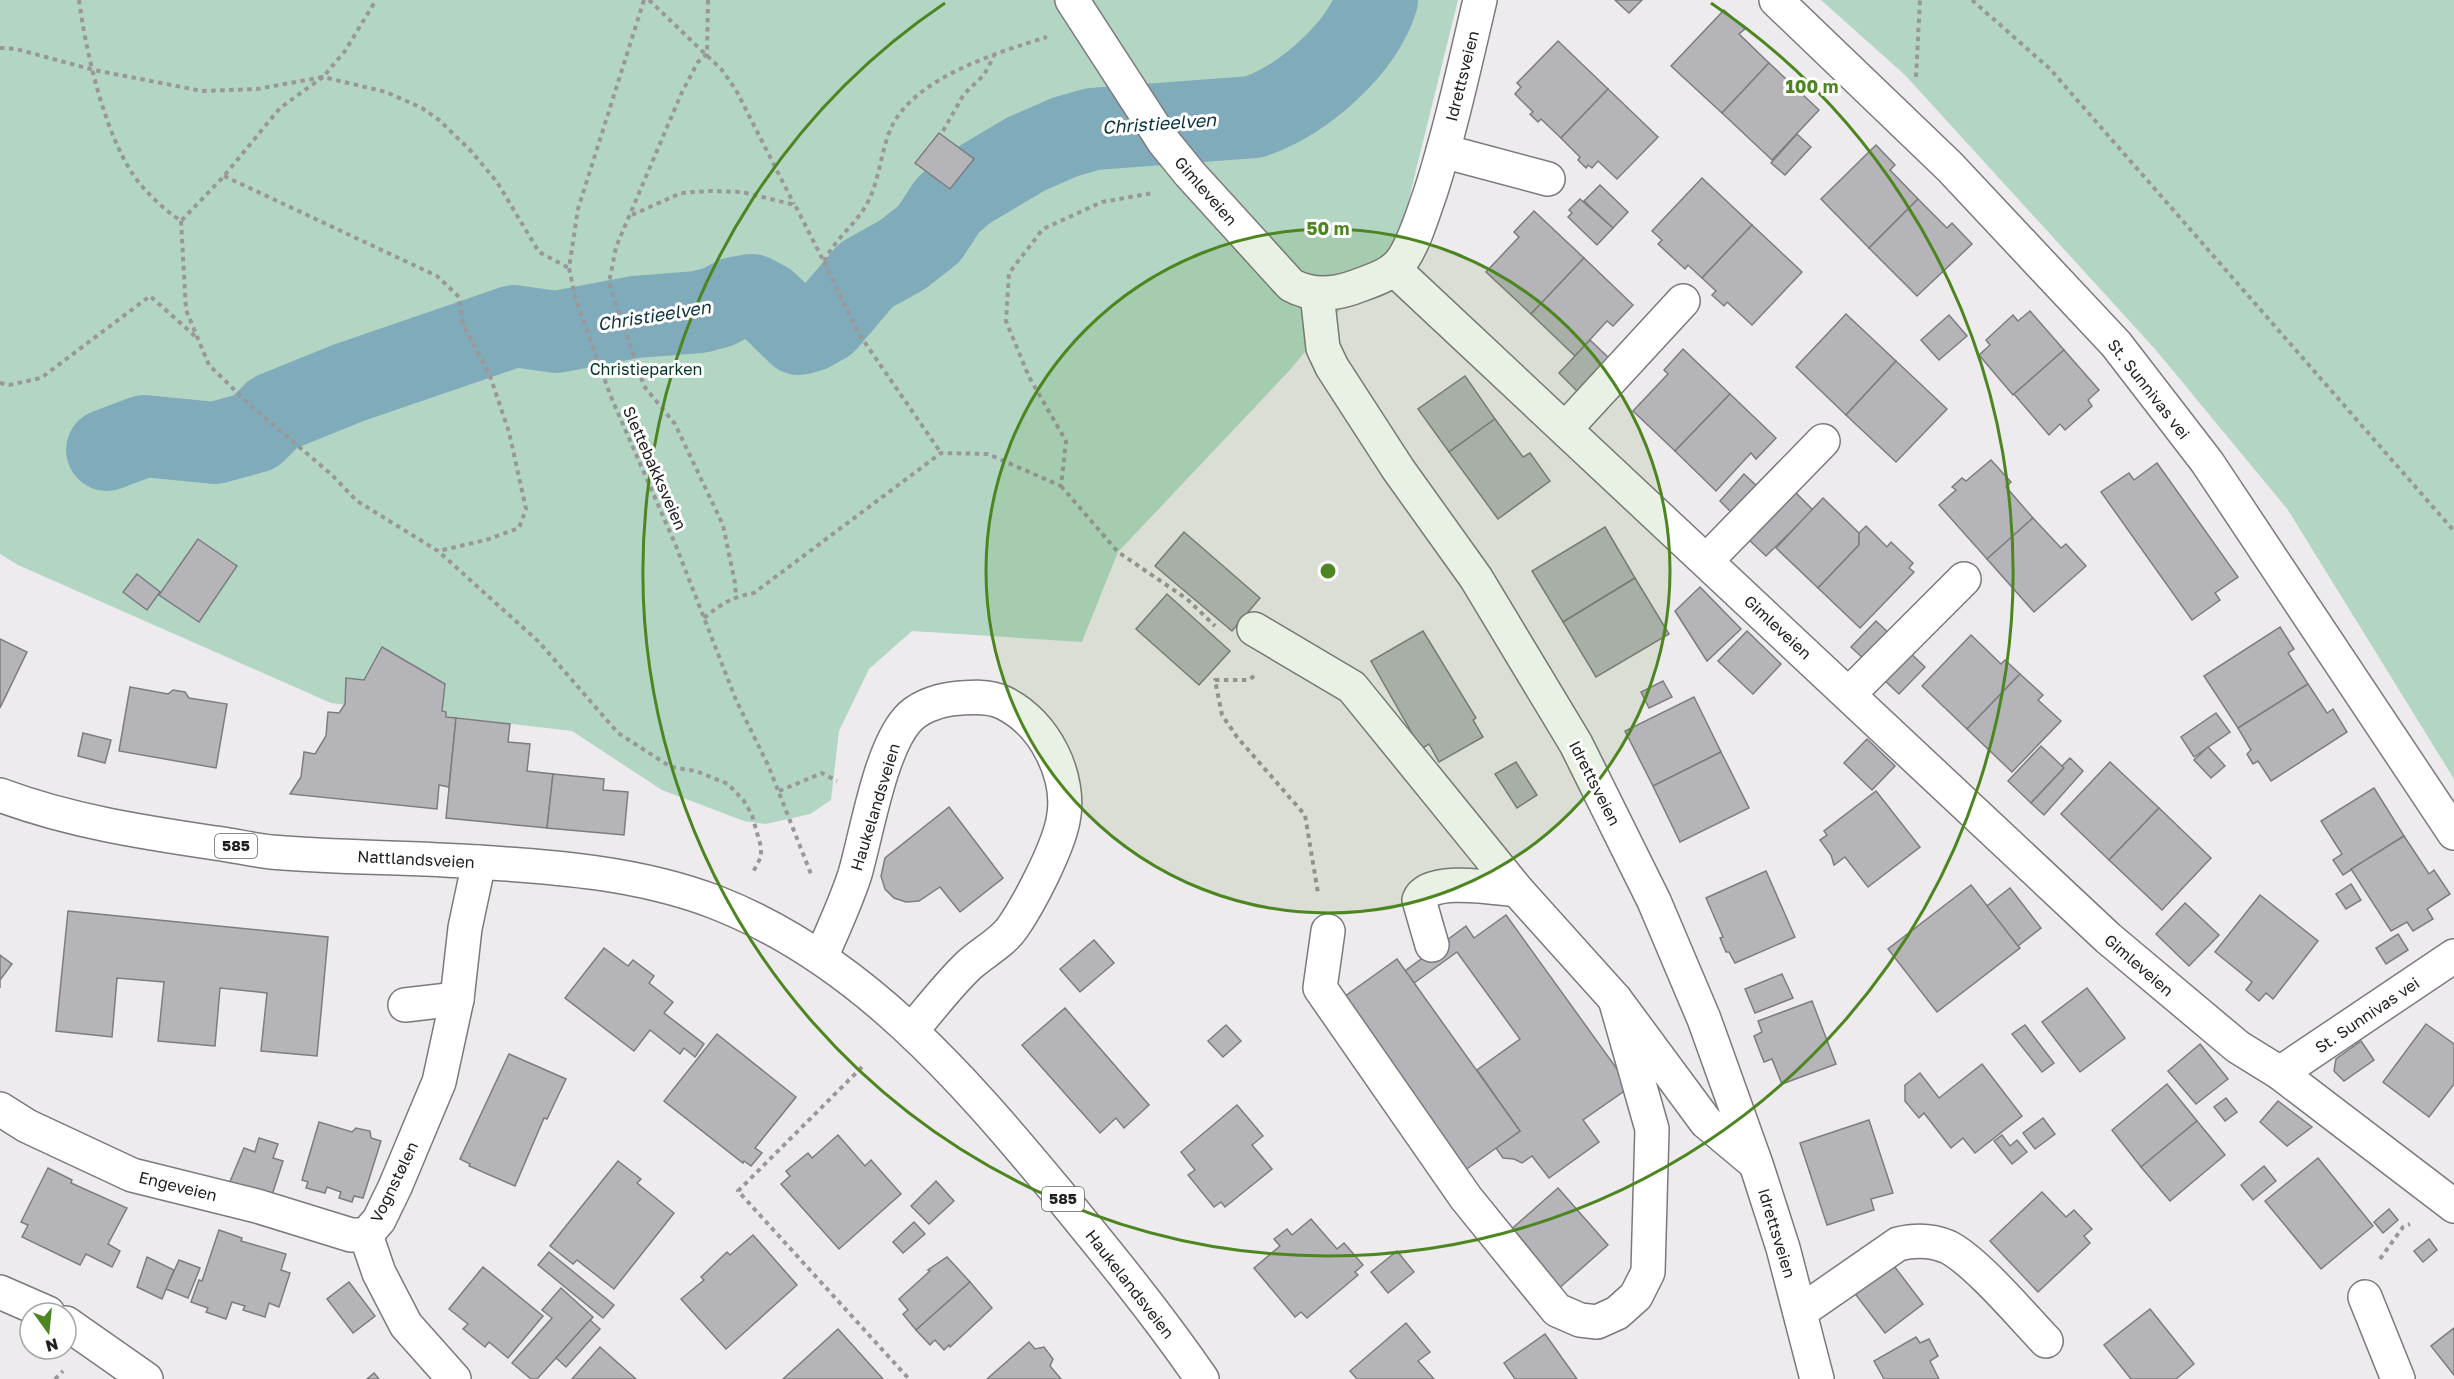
<svg xmlns="http://www.w3.org/2000/svg" width="2454" height="1379" viewBox="0 0 2454 1379" font-family="'Golos Text',sans-serif">
<style>
.green{fill:#b2d6c3}
.lines{fill:none;stroke-linecap:round;stroke-linejoin:round}
.river{stroke:#80abba;stroke-width:82}
.building{fill:#b5b5b9;stroke:#7d7c80;stroke-width:1.5}
.minor-casing{stroke:#7c797c;stroke-width:36}
.major-casing{stroke:#7c797c;stroke-width:36}
.path{stroke:#999799;stroke-width:4;stroke-dasharray:4.5 4.5;stroke-linecap:butt}
.minor{stroke:#fff;stroke-width:33}
.major{stroke:#fff;stroke-width:33}
.ring{fill:none;stroke:#4d8621;stroke-width:3}
.labels{text-anchor:middle;stroke-width:6;stroke-linejoin:round;paint-order:stroke}
.shield{fill:#fff;stroke:#646364;stroke-width:1.5}
.shield-label{font-size:15px;font-weight:bold;fill:#212021}
.street-label{font-size:16px;fill:#212021;stroke:#fff}
.park-label{font-size:16px;fill:#003521;stroke:#fff}
.water-label{font-size:18px;font-style:italic;fill:#0a333f;stroke:#fff}
.centre{fill:#4d8621;stroke:#fff;stroke-width:3}
.ring-label{font-size:18px;text-anchor:middle;font-weight:bold;fill:#4d8621;stroke:#fff;stroke-width:6;stroke-linejoin:round;paint-order:stroke}
</style>
<rect width="100%" height="100%" fill="#eeebee"/>
<g class="green">
<polygon points="0,0 1458,0 1399,239 1289,371 1118,552 1082,642 912,631 869,669 839,731 831,800 810,814 766,824 744,821 662,790 572,731 331,703 18,565 0,554"/>
<polygon points="1821,0 2454,0 2454,779 2288,510 2155,349 1905,75"/>
</g>
<g class="lines">
<path class="river" d="M107,450L144,436L215,443L255,432L274,413L348,383L514,326L556,332L635,317L699,312L718,307L735,298L752,295L767,303L799,334L810,331L826,322L866,275L902,255L929,234L948,205L967,189L1026,154L1065,137L1093,129L1254,117C1303,100 1361,50 1377,0"/>
</g>
<g class="building">
<polygon points="1615,0 1642,0 1629,13"/>
<polygon points="1724,10 1745,29 1739,34 1769,63 1722,113 1671,66"/>
<polygon points="1558,41 1608,89 1561,138 1541,119 1538,122 1530,114 1533,112 1515,94 1521,87 1517,83"/>
<polygon points="1769,63 1819,110 1772,160 1722,113"/>
<polygon points="1608,89 1658,137 1617,179 1598,161 1592,168 1588,165 1586,168 1578,160 1580,157 1561,138"/>
<polygon points="939,133 974,159 950,189 915,163"/>
<polygon points="1797,134 1811,147 1785,175 1771,163"/>
<polygon points="1876,145 1895,165 1890,170 1918,199 1869,248 1821,199"/>
<polygon points="1702,178 1752,225 1702,278 1688,265 1685,269 1658,244 1662,240 1652,231"/>
<polygon points="1600,185 1628,212 1613,228 1584,201"/>
<polygon points="1580,199 1613,228 1597,245 1568,217 1572,213 1569,210"/>
<polygon points="1918,199 1947,228 1952,223 1972,244 1917,296 1869,248"/>
<polygon points="1534,211 1584,258 1531,314 1486,272 1519,237 1514,232"/>
<polygon points="1752,225 1802,272 1752,325 1727,302 1724,306 1712,295 1716,291 1702,278"/>
<polygon points="1584,258 1633,305 1613,326 1607,321 1575,356 1531,314"/>
<polygon points="2030,311 2064,350 2013,395 1979,355 1990,345 1986,340 2013,315 2018,321"/>
<polygon points="1846,314 1896,361 1846,415 1796,367"/>
<polygon points="1949,315 1967,336 1939,360 1921,340"/>
<polygon points="1590,340 1612,361 1580,394 1559,373"/>
<polygon points="1683,349 1730,394 1675,451 1633,411 1668,374 1664,370"/>
<polygon points="2064,350 2099,390 2088,400 2092,406 2065,430 2060,424 2049,435 2014,394"/>
<polygon points="1896,361 1947,409 1896,462 1846,415"/>
<polygon points="1465,376 1495,419 1449,452 1418,409"/>
<polygon points="1730,394 1776,438 1756,459 1751,453 1716,491 1675,451"/>
<polygon points="1495,419 1523,457 1530,453 1550,481 1498,519 1449,452"/>
<polygon points="1991,460 2011,482 2006,487 2033,518 1987,559 1939,505 1956,490 1952,487 1962,478 1966,481"/>
<polygon points="2157,463 2238,577 2215,593 2220,600 2192,620 2101,492 2129,473 2134,480"/>
<polygon points="1744,474 1760,489 1735,516 1720,501"/>
<polygon points="1795,492 1813,510 1766,556 1746,537"/>
<polygon points="1823,498 1859,533 1859,545 1818,588 1776,548"/>
<polygon points="2033,518 2061,548 2066,544 2086,566 2034,612 1987,559"/>
<polygon points="1866,526 1887,547 1891,542 1913,563 1909,568 1914,572 1860,628 1818,588 1859,545 1859,533"/>
<polygon points="1605,527 1635,578 1563,622 1532,571"/>
<polygon points="1184,532 1260,598 1232,631 1155,566"/>
<polygon points="198,539 237,566 199,622 159,595"/>
<polygon points="137,574 160,592 147,610 123,592"/>
<polygon points="1635,578 1669,634 1596,677 1563,622"/>
<polygon points="1700,587 1741,629 1707,661 1675,611"/>
<polygon points="1167,594 1230,651 1199,685 1136,629"/>
<polygon points="1876,621 1893,637 1868,663 1851,647"/>
<polygon points="2280,627 2294,649 2288,653 2308,684 2238,728 2204,676"/>
<polygon points="1423,631 1476,718 1473,720 1483,737 1439,762 1429,744 1421,749 1371,661"/>
<polygon points="1747,631 1781,664 1753,694 1718,661"/>
<polygon points="1971,635 2001,664 2005,660 2020,674 1967,729 1922,686"/>
<polygon points="0,639 27,652 0,708"/>
<polygon points="382,647 445,684 442,711 446,712 446,717 456,718 449,787 439,785 437,809 290,794 301,777 304,752 315,754 326,736 328,712 339,713 345,704 346,678 364,680"/>
<polygon points="1907,650 1925,667 1899,694 1881,677"/>
<polygon points="2020,674 2043,695 2038,700 2061,721 2012,772 1967,729"/>
<polygon points="1663,681 1672,697 1649,708 1641,692"/>
<polygon points="2308,684 2327,713 2333,709 2347,732 2271,781 2258,761 2253,764 2247,754 2251,750 2238,728"/>
<polygon points="130,687 168,694 173,690 185,692 189,698 227,704 216,768 119,751"/>
<polygon points="1694,697 1721,752 1653,786 1625,731"/>
<polygon points="2216,713 2230,732 2194,757 2181,737"/>
<polygon points="456,718 510,724 508,742 530,744 527,771 553,774 547,828 446,818"/>
<polygon points="83,733 111,740 105,763 78,756"/>
<polygon points="1867,739 1895,766 1872,790 1844,763"/>
<polygon points="2041,746 2064,768 2031,803 2008,781"/>
<polygon points="2208,747 2225,766 2211,778 2194,760"/>
<polygon points="1721,752 1749,808 1680,842 1653,786"/>
<polygon points="2070,758 2083,771 2044,815 2031,803 2064,768 2062,766"/>
<polygon points="1516,762 1537,795 1517,808 1495,774"/>
<polygon points="2110,762 2159,808 2109,860 2061,814"/>
<polygon points="553,774 604,779 603,790 628,792 624,835 547,828"/>
<polygon points="2374,788 2404,836 2343,875 2333,860 2342,854 2321,821"/>
<polygon points="1876,791 1920,847 1868,887 1845,857 1834,865 1831,855 1820,840 1827,835 1824,831"/>
<polygon points="949,807 1003,878 960,912 940,887 919,901 906,902 894,898 885,889 881,876 885,858"/>
<polygon points="2159,808 2211,858 2162,910 2109,860"/>
<polygon points="2404,836 2429,874 2434,870 2450,894 2427,909 2433,919 2413,931 2407,922 2391,931 2351,869"/>
<polygon points="1766,871 1795,937 1735,963 1729,952 1726,952 1720,938 1723,937 1706,898"/>
<polygon points="2351,884 2361,900 2346,909 2336,894"/>
<polygon points="1971,885 2020,948 1937,1012 1888,949"/>
<polygon points="2010,888 2041,928 2018,946 1987,906"/>
<polygon points="2260,895 2318,941 2273,999 2266,993 2259,1001 2246,990 2252,982 2215,952"/>
<polygon points="2185,903 2219,935 2189,966 2156,934"/>
<polygon points="68,911 328,937 317,1056 261,1051 267,993 220,988 215,1046 158,1041 164,982 117,978 112,1037 56,1031"/>
<polygon points="1506,915 1630,1087 1583,1120 1599,1142 1549,1178 1532,1156 1522,1163 1514,1159 1503,1158 1496,1148 1520,1131 1477,1070 1520,1039 1457,952 1414,983 1405,971 1466,926 1474,938"/>
<polygon points="2398,934 2408,950 2386,964 2376,948"/>
<polygon points="1094,940 1114,963 1080,992 1060,969"/>
<polygon points="604,948 628,966 633,960 654,976 649,983 673,1002 664,1013 704,1044 695,1057 684,1048 680,1054 650,1030 634,1051 565,998"/>
<polygon points="0,955 12,964 0,980 0,988"/>
<polygon points="1397,959 1520,1131 1461,1173 1337,1002"/>
<polygon points="1782,974 1793,998 1755,1013 1745,989"/>
<polygon points="2087,988 2125,1038 2080,1072 2042,1022"/>
<polygon points="1812,1001 1836,1064 1782,1084 1772,1059 1764,1062 1754,1036 1762,1032 1758,1021"/>
<polygon points="1065,1008 1149,1105 1124,1128 1116,1118 1100,1133 1022,1045"/>
<polygon points="2426,1024 2454,1044 2454,1084 2429,1117 2383,1082"/>
<polygon points="1226,1025 1241,1041 1223,1057 1208,1041"/>
<polygon points="2025,1025 2054,1063 2042,1072 2012,1034"/>
<polygon points="717,1034 796,1097 755,1148 762,1153 751,1166 744,1161 743,1163 664,1101"/>
<polygon points="2361,1041 2374,1060 2344,1081 2334,1071 2336,1059"/>
<polygon points="2200,1044 2228,1079 2196,1104 2168,1071"/>
<polygon points="509,1054 566,1079 547,1119 544,1118 515,1186 469,1166 470,1164 460,1159"/>
<polygon points="1982,1064 2022,1116 1975,1153 1963,1138 1951,1148 1924,1113 1919,1118 1905,1101 1905,1085 1920,1073 1939,1098"/>
<polygon points="2167,1084 2197,1121 2141,1167 2112,1130"/>
<polygon points="2226,1098 2237,1112 2225,1121 2214,1107"/>
<polygon points="2278,1101 2312,1127 2287,1146 2260,1122"/>
<polygon points="1237,1105 1263,1136 1252,1145 1272,1169 1225,1207 1221,1202 1214,1207 1188,1175 1195,1170 1181,1152"/>
<polygon points="2043,1118 2055,1134 2035,1149 2023,1133"/>
<polygon points="1869,1120 1893,1193 1871,1199 1874,1210 1827,1225 1800,1143"/>
<polygon points="2197,1121 2225,1155 2170,1201 2141,1167"/>
<polygon points="319,1122 352,1132 356,1128 370,1131 371,1138 381,1141 363,1198 354,1196 352,1202 339,1198 341,1192 327,1187 325,1193 306,1188 308,1182 302,1180"/>
<polygon points="838,1135 865,1166 871,1160 901,1194 839,1249 781,1184 790,1176 786,1171 808,1153 812,1158"/>
<polygon points="2002,1135 2010,1146 2017,1140 2027,1152 2012,1164 1994,1141"/>
<polygon points="259,1138 278,1144 273,1158 283,1161 272,1195 229,1184 244,1148 255,1152"/>
<polygon points="2318,1158 2373,1226 2321,1269 2265,1201"/>
<polygon points="618,1161 641,1179 637,1183 674,1213 614,1289 577,1260 573,1264 550,1246"/>
<polygon points="2264,1166 2276,1181 2253,1200 2241,1185"/>
<polygon points="48,1168 72,1180 71,1183 127,1208 108,1244 120,1251 112,1267 86,1254 80,1265 22,1237 28,1225 21,1222"/>
<polygon points="936,1181 954,1201 929,1224 911,1206"/>
<polygon points="1558,1188 1608,1245 1557,1290 1507,1233"/>
<polygon points="2042,1192 2066,1217 2074,1210 2092,1229 2084,1236 2090,1243 2038,1292 1990,1241"/>
<polygon points="2389,1209 2398,1220 2383,1233 2374,1222"/>
<polygon points="1311,1219 1337,1249 1344,1243 1363,1265 1355,1272 1358,1275 1307,1318 1301,1312 1295,1317 1254,1268 1280,1246 1274,1239 1287,1229 1292,1235"/>
<polygon points="914,1222 925,1234 903,1253 893,1242"/>
<polygon points="219,1230 242,1238 241,1241 286,1254 281,1270 290,1273 279,1307 269,1303 265,1317 243,1310 245,1306 232,1302 226,1319 206,1312 208,1308 191,1302 199,1280 202,1281"/>
<polygon points="753,1235 797,1285 726,1349 681,1299 704,1280 701,1277 727,1252 730,1255"/>
<polygon points="2429,1239 2437,1250 2423,1262 2414,1251"/>
<polygon points="1397,1251 1414,1272 1388,1293 1371,1272"/>
<polygon points="549,1252 614,1305 603,1318 538,1265"/>
<polygon points="147,1257 174,1270 162,1299 137,1287"/>
<polygon points="947,1257 970,1282 916,1330 903,1314 908,1310 899,1299 930,1271 928,1270"/>
<polygon points="179,1260 200,1268 188,1298 166,1289"/>
<polygon points="1891,1262 1923,1304 1885,1333 1853,1291"/>
<polygon points="483,1267 543,1316 508,1358 489,1342 485,1347 463,1329 468,1324 449,1309"/>
<polygon points="349,1282 375,1316 353,1333 327,1299"/>
<polygon points="970,1282 992,1308 950,1347 949,1345 944,1350 935,1340 930,1345 916,1330"/>
<polygon points="561,1288 593,1317 537,1379 531,1379 512,1363 552,1318 542,1310"/>
<polygon points="2150,1309 2194,1364 2176,1379 2131,1379 2104,1345"/>
<polygon points="590,1320 600,1329 566,1367 556,1358"/>
<polygon points="1406,1323 1430,1352 1418,1361 1434,1379 1357,1379 1350,1371"/>
<polygon points="2454,1328 2454,1375 2431,1346"/>
<polygon points="838,1329 883,1379 783,1379"/>
<polygon points="1545,1334 1577,1379 1515,1379 1504,1363"/>
<polygon points="1916,1337 1920,1343 1929,1339 1938,1356 1930,1361 1939,1379 1884,1379 1874,1361"/>
<polygon points="1029,1342 1035,1349 1044,1347 1053,1359 1050,1366 1061,1379 987,1379"/>
<polygon points="600,1347 636,1379 572,1379"/>
<polygon points="374,1373 379,1379 367,1379"/>
</g>
<g class="lines">
<g class="minor-casing">
<g id="minor">
<path d="M1072,0L1164,142L1190,174L1291,285C1311,296 1331,295 1352,288C1370,281 1392,276 1403,259C1416,239 1423,213 1431,191C1451,128 1465,64 1480,0"/>
<polyline points="1776,0 1950,167 2116,344 2207,462 2454,833"/>
<polyline points="1443,151 1548,179"/>
<polyline points="1394,269 2108,938 2238,1047 2280,1073 2454,1206"/>
<polyline points="1317,294 1323,348 1332,367 1398,469 1476,578 1576,744 1654,901 1704,1019 1756,1164 1783,1248 1817,1379"/>
<polyline points="1566,428 1683,301"/>
<polyline points="1707,560 1823,441"/>
<polyline points="1254,629 1352,687 1517,890 1615,999 1706,1122 1755,1163"/>
<polyline points="1849,694 1964,579"/>
<polyline points="1328,931 1320,988 1466,1198 1557,1310 1580,1320 1597,1322 1617,1313 1636,1296 1648,1272 1652,1129 1615,999"/>
<path d="M1432,945L1419,900C1428,876 1495,888 1517,890"/>
<path d="M821,957C833,930 846,902 855,874C867,832 880,751 907,720C917,708 936,701 951,699C968,697 989,695 1004,703C1045,723 1072,777 1063,821C1057,850 1030,902 1013,927C1003,942 982,953 969,965C948,985 931,1008 912,1030"/>
<polyline points="405,1005 457,999"/>
<polyline points="2280,1073 2454,956"/>
<polyline points="0,1109 27,1126 132,1175 257,1206 351,1235 366,1235"/>
<polyline points="366,1235 379,1220 395,1187 439,1082 457,999 465,928 479,862"/>
<polyline points="366,1235 379,1273 406,1325 454,1379"/>
<polyline points="0,1292 48,1313"/>
<polyline points="2365,1297 2398,1379"/>
<path d="M1800,1312L1898,1244C1914,1240 1932,1240 1948,1247C1976,1261 2023,1317 2046,1341"/>
<polyline points="66,1323 146,1379"/>
</g>
</g>
<g class="major-casing">
<path id="major" d="M0,795C70,821 141,832 215,843C233,845 252,850 271,852C339,858 409,857 477,862C557,867 639,873 715,902C859,958 962,1077 1058,1193C1108,1254 1158,1315 1202,1379"/>
</g>
<g class="path">
<path d="M79,0C86,53 106,142 140,184C152,198 165,210 181,221L224,176L280,108L323,77L386,92L422,108L439,120L471,151L497,182L539,252L569,268"/>
<polyline points="644,0 578,209 569,268 575,297 611,397 676,546 736,700 768,765 811,874"/>
<polyline points="649,0 722,70 736,90 794,204"/>
<polyline points="708,0 707,54 698,62 682,92 616,247 609,283 644,386 675,424 723,525 735,583 736,596"/>
<polyline points="1972,0 2050,69 2454,531"/>
<polyline points="0,48 16,49 94,70 202,91 257,89 323,77 345,51 376,0"/>
<polyline points="1916,77 1920,0"/>
<polyline points="943,131 964,94 984,75 994,56"/>
<polyline points="224,176 437,276 459,297 463,324 490,376 509,432 526,509 519,528 486,540 438,551"/>
<path d="M632,215L681,193L710,191L742,192L795,205L824,262C835,238 857,224 869,200C880,177 881,149 892,126C916,77 999,52 1047,37"/>
<polyline points="181,221 186,310 209,365 249,404 332,475 357,501 438,551 539,642 618,733 671,767 696,771 728,784 744,801 752,815 761,847 761,857 752,874"/>
<polyline points="824,262 859,334 941,453"/>
<polyline points="0,383 9,385 41,378 150,296 195,336"/>
<polyline points="1061,486 1118,552 1187,599 1215,626"/>
<path d="M704,618C721,604 732,597 754,593L941,453L988,454L1061,486L1066,441L1029,377L1006,321L1009,273L1043,229L1102,202L1153,193"/>
<polyline points="1254,676 1249,680 1215,680 1222,715 1237,737 1305,815 1318,893"/>
<polyline points="779,791 822,773 837,781"/>
<polyline points="862,1067 738,1191 909,1379"/>
<polyline points="2380,1259 2403,1227 2410,1224"/>
<polyline points="55,1379 63,1371"/>
</g>
<use href="#minor" class="minor"/>
<use href="#major" class="major"/>
</g>
<circle cx="1328" cy="571" r="342" fill="#4d8621" fill-opacity=".12"/>
<g class="ring">
<circle cx="1328" cy="571" r="342"/>
<path d="M1711 3A685 685 0 1 1 945 3"/>
</g>
<g class="labels">
<g class="shield">
<rect x="215" y="834" width="42" height="24" rx="4.5"/>
<rect x="1042" y="1187" width="42" height="24" rx="4.5"/>
</g>
<g class="shield-label">
<text x="236" y="851">585</text>
<text x="1063" y="1204">585</text>
</g>
<g class="street-label">
<text transform="translate(1462 76) rotate(-76)" y="6">Idrettsveien</text>
<text transform="translate(1206 191) rotate(49)" y="6">Gimleveien</text>
<text transform="translate(2149 389) rotate(52)" y="6">St. Sunnivas vei</text>
<text transform="translate(655 468) rotate(66)" y="6">Slettebakksveien</text>
<text transform="translate(1778 627) rotate(43)" y="6">Gimleveien</text>
<text transform="translate(1595 783) rotate(63)" y="6">Idrettsveien</text>
<text transform="translate(875 807) rotate(-73)" y="6">Haukelandsveien</text>
<text transform="translate(416 859) rotate(3)" y="6">Nattlandsveien</text>
<text transform="translate(2139 965) rotate(41)" y="6">Gimleveien</text>
<text transform="translate(2367 1015) rotate(-34)" y="6">St. Sunnivas vei</text>
<text transform="translate(394 1182) rotate(-64)" y="6">Vognstølen</text>
<text transform="translate(178 1186) rotate(14)" y="6">Engeveien</text>
<text transform="translate(1777 1233) rotate(73)" y="6">Idrettsveien</text>
<text transform="translate(1130 1284) rotate(52)" y="6">Haukelandsveien</text>
</g>
<g class="park-label">
<text x="646" y="375">Christieparken</text>
</g>
<g class="water-label">
<text transform="translate(1159 124) rotate(-4)" y="6">Christieelven</text>
<text transform="translate(654 316) rotate(-9)" y="6">Christieelven</text>
</g>
</g>
<circle cx="1328" cy="571" r="9" class="centre"/>
<g class="ring-label">
<text x="1812" y="93">100 m</text>
<text x="1328" y="235">50 m</text>
</g>
<g transform="translate(48 1331) rotate(165)"><circle r="28" fill="#ffffff" stroke="#a6a6a6" stroke-width="1.5"/>
<path d="M0-4.5L10 22L0 15L-10 22Z" fill="#4d8621"/>
<text y="-9" font-size="16" font-weight="bold" text-anchor="middle" fill="#212021">N</text>
</g>
</svg>
